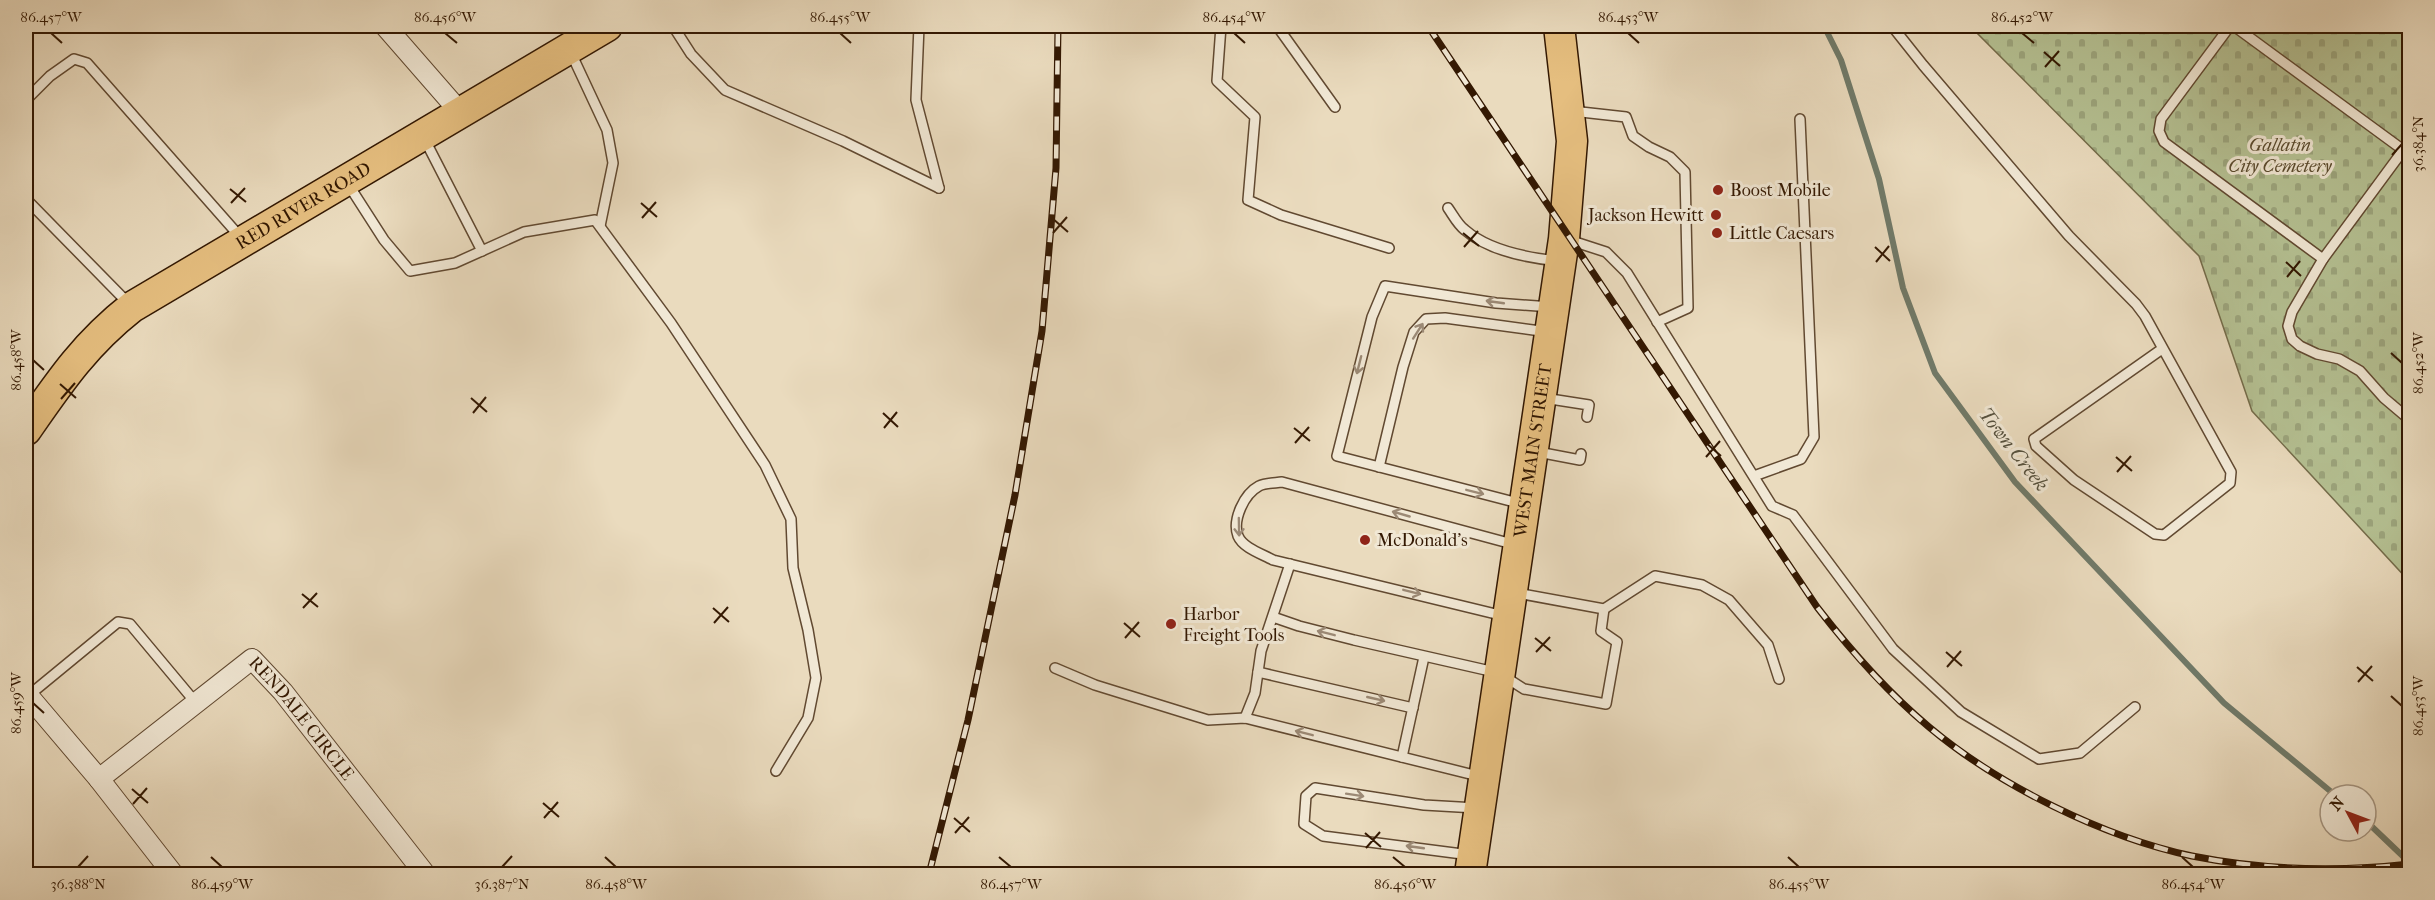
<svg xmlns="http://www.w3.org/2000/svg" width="2435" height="900" viewBox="0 0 2435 900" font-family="'IM FELL French Canon',serif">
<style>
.cemetery{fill:url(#cemetery-stones);stroke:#746c4a;stroke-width:1.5}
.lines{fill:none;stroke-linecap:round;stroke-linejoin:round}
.stream{stroke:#707a69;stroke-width:6}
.lane-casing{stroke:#614931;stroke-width:12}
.street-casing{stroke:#614931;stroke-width:22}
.primary-casing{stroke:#331802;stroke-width:33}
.lane{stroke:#f1e8d5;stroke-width:9}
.street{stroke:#f1e8d5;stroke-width:20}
.primary{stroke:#e5be7f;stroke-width:30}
.rail-casing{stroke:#331802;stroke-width:7}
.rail{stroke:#f1e8d5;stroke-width:4.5;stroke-dasharray:14;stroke-linecap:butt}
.oneway{stroke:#9c8a76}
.ticks{fill:none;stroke:#331802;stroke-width:2}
.poi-dot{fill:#8f2418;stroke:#f1e8d5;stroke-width:2}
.labels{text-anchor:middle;stroke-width:6;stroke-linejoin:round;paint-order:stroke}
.park-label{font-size:18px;font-style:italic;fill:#5a4b2e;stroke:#f1e8d5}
.poi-label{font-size:18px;fill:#331802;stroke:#f1e8d5;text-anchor:start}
.street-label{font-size:18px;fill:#331802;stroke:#f1e8d5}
.water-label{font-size:20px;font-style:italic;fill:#56513e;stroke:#f1e8d5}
.neatline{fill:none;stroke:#331802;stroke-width:2}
.ticks-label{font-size:15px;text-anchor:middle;fill:#331802}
</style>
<defs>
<pattern id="cemetery-stones" width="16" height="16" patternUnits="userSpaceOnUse" patternTransform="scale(1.5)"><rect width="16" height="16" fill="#b5c193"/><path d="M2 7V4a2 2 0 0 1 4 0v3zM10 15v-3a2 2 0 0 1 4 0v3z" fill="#9ca57d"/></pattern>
</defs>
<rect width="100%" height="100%" fill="#eadbbe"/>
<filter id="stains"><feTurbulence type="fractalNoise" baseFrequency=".00333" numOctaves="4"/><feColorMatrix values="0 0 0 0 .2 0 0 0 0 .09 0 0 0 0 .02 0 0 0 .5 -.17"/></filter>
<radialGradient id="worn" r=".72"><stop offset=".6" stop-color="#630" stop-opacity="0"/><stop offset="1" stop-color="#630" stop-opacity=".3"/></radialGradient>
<polygon class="cemetery" points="1979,26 2409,26 2409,581 2252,411 2199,256 1976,32"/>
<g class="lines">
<g class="stream">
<polyline points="1824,26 1841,60 1879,179 1903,288 1935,373 2015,482 2224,703 2335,795"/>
<polyline points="2366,821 2410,863"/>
</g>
<g class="lane-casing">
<g id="lane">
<polyline points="673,26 691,54 725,90 843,141 939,188"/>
<polyline points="919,26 916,100 939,188"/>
<polyline points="1221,26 1217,81 1255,117 1248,200 1281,215 1389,248"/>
<polyline points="1277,26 1335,107"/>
<polyline points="1892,26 1923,65 2069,236 2136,304 2145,316 2231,472 2230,483 2164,535 2155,534 2074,480 2036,446 2034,439 2162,349"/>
<polyline points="2230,26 2161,119 2159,131 2164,142 2323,259"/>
<polyline points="2234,26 2410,155"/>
<polyline points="571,53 607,130 613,163 600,226"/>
<polyline points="26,100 50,76 74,59 87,63 242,239"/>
<polyline points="1572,111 1626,117 1633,136 1649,147 1670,157 1685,172 1688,308 1657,322"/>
<polyline points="425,140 482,251"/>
<polyline points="2410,141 2323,259 2292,312 2288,326 2292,339 2300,346 2317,354 2339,359 2360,371 2384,398 2410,420"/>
<polyline points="348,184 384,240 410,271 455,263 524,232 595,220 671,323 765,465 791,519 793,568 808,630 816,678 808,718 776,771"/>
<polyline points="26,199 129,304"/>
<path d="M1448,208C1453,215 1458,225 1465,230C1488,250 1529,258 1558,261"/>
<polyline points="1569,240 1606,252 1627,273 1772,506 1793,515 1893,649 1961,712 2039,759 2080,753 2135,707"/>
<polyline points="1544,398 1589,405 1587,417"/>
<polyline points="1538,452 1580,460 1581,454"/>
<polyline points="1379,467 1403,367 1414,332 1426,319 1445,318 1548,332"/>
<polyline points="1754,476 1801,459 1814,437 1800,119"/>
<polyline points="1522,504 1337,456 1372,317 1385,286 1496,303 1551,307"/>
<polyline points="1517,593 1604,609 1655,576 1702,585 1729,600 1768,645 1779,679"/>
<path d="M1504,616L1273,560C1262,554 1243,548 1238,536C1232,520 1244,494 1259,486C1265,483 1275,483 1282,482L1516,545"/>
<polyline points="1273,617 1299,626 1354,640 1499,673 1524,689 1606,704 1617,642 1601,631 1604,609"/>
<polyline points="1055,668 1095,685 1208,720 1245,718 1482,777"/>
<polyline points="1258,672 1413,708"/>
<polyline points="28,696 118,622 130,624 196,703"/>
<polyline points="1245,718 1255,693 1261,651 1290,564"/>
<polyline points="1402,757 1424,657"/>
<polyline points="1470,855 1323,836 1304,824 1306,796 1315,788 1424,805 1476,808"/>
</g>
</g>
<g class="street-casing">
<g id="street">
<polyline points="385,26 460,112"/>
<polyline points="26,693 99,779"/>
<path id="s1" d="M173,874L99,779L252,659L283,692L425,874"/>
</g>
</g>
<g class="primary-casing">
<g id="primary">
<path id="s2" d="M26,430C60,381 85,344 132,307L607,26"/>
<path id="s3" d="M1470,874L1564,239L1572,141L1559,26"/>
</g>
</g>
<use href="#lane" class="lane"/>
<use href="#street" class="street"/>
<use href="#primary" class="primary"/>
<g class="rail-casing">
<g id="rail">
<path d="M1428,26L1817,607C1851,651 1886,691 1929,727C1998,785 2103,837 2192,856C2263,870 2338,872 2410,864"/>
<polyline points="929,874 968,720 1015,495 1042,331 1056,168 1058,26"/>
</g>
</g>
<use href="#rail" class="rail"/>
</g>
<defs><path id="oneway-shaft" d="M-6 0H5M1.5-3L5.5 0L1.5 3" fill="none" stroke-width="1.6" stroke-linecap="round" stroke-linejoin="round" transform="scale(1.5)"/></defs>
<g class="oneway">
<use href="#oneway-shaft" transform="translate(1495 302) rotate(-172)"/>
<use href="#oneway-shaft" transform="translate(1418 331) rotate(-57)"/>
<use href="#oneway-shaft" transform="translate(1359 365) rotate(104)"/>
<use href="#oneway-shaft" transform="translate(1475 492) rotate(14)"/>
<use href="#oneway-shaft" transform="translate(1401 514) rotate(-164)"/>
<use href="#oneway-shaft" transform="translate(1239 527) rotate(89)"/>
<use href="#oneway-shaft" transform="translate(1412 592) rotate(14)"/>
<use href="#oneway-shaft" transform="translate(1326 633) rotate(-166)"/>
<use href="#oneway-shaft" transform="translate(1376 699) rotate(13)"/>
<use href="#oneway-shaft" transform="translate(1304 733) rotate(-166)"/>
<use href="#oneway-shaft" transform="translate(1355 795) rotate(9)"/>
<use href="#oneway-shaft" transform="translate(1415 847) rotate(-172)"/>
</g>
<path class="ticks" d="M51,33L62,43M445,33L457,43M840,33L851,43M1234,33L1245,43M1628,33L1639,43M2022,33L2034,43M2044,52L2060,66M2045,67L2059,51M2392,155L2402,144M230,189L246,202M231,203L245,188M641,203L657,217M642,218L656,202M1052,218L1068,232M1053,233L1067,217M1463,233L1479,246M1464,247L1478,231M1875,247L1890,261M1876,262L1889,246M2286,262L2301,276M2287,277L2300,261M2391,353L2402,363M33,360L44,370M60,384L76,398M471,398L487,412M61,399L75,383M473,413L486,397M883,413L898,427M884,428L897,412M1294,428L1310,441M1705,442L1721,456M1295,443L1309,427M1706,457L1720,441M2116,457L2132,471M2117,472L2131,456M302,594L318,607M303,608L317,593M713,608L729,622M714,623L728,607M1124,623L1140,637M1125,638L1139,622M1535,638L1551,651M1536,652L1550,637M1946,652L1962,666M1947,667L1961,651M2357,667L2373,681M2358,682L2372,666M2391,696L2402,706M33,703L44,713M132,789L148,803M543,803L559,817M133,804L147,788M544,818L558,802M954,818L970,832M955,833L969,817M1365,833L1381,847M1366,848L1380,832M211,857L222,867M605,857L616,867M999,857L1011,867M1393,857L1405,867M1788,857L1799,867M2182,857L2193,867M78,867L88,856M502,867L512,856"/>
<g class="poi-dot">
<circle cx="1718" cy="190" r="6"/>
<circle cx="1716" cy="215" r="6"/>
<circle cx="1717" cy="233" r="6"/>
<circle cx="1365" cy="540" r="6"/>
<circle cx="1171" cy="624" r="6"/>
</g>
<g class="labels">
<g class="park-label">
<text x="2280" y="151">Gallatin<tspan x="2280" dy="21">City Cemetery</tspan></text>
</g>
<g class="poi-label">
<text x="1730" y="196">Boost Mobile</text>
<text x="1704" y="221" text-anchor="end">Jackson Hewitt</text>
<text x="1729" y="239">Little Caesars</text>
<text x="1377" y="546">McDonald's</text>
<text x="1183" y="620">Harbor<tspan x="1183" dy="21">Freight Tools</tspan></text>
</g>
<g class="street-label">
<text dy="6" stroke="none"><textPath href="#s2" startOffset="362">RED RIVER ROAD</textPath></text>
<text dy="6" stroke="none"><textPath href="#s3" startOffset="428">WEST MAIN STREET</textPath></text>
<text dy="6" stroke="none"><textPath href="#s1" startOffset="392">RENDALE CIRCLE</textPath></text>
</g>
<g class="water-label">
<text transform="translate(2014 449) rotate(52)" y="7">Town Creek</text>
</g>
</g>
<rect width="2435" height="900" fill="none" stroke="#eadbbe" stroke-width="66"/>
<g transform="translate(2348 813) rotate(311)"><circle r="28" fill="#f1e8d5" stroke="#a59581" stroke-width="1.5"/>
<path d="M0-4.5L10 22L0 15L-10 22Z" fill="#8f2418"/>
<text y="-9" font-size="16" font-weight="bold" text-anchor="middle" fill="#331802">N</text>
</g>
<rect x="33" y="33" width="2369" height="834" class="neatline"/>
<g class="ticks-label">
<text x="51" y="22">86.457°W</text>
<text x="445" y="22">86.456°W</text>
<text x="840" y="22">86.455°W</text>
<text x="1234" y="22">86.454°W</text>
<text x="1628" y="22">86.453°W</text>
<text x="2022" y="22">86.452°W</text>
<text transform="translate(2418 144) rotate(-90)" y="5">36.384°N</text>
<text transform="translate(16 360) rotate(-90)" y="5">86.458°W</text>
<text transform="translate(2418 363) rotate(-90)" y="5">86.452°W</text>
<text transform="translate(16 703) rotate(-90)" y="5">86.459°W</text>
<text transform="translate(2418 706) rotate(-90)" y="5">86.453°W</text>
<text x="78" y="889">36.388°N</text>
<text x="222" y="889">86.459°W</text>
<text x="502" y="889">36.387°N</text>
<text x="616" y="889">86.458°W</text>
<text x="1011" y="889">86.457°W</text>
<text x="1405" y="889">86.456°W</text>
<text x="1799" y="889">86.455°W</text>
<text x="2193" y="889">86.454°W</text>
</g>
<rect width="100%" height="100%" filter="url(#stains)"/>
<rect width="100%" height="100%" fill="url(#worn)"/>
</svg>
